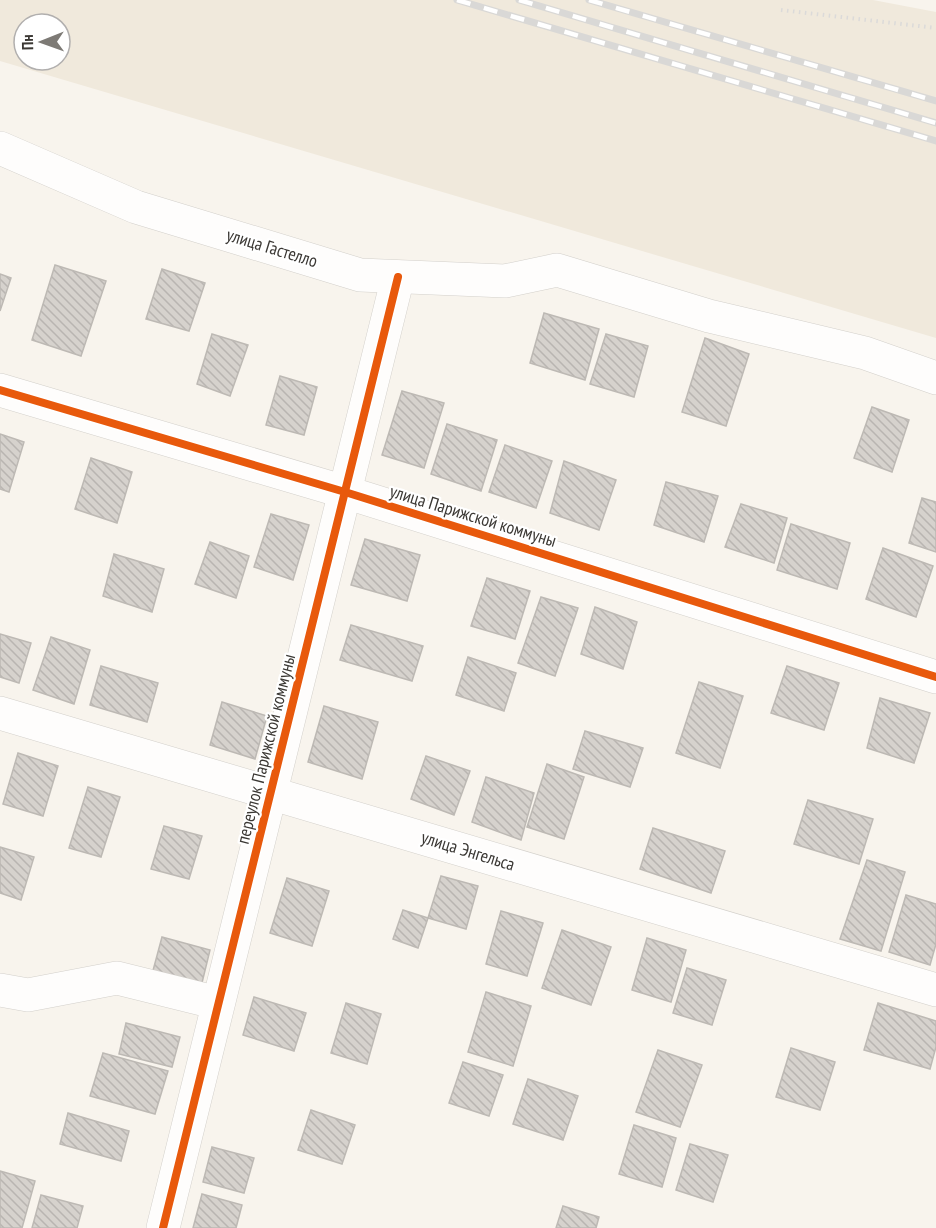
<svg xmlns="http://www.w3.org/2000/svg" width="936" height="1228" viewBox="0 0 936 1228" font-family="'PT Sans Narrow',sans-serif">
<style>
.built{fill:#f0e9dc;fill-rule:evenodd}
.building{fill:url(#building-back-hatch);stroke:#bdb9b4;stroke-width:1.5}
.lines{fill:none;stroke-linecap:round;stroke-linejoin:round}
.minor-casing{stroke:#d3d0cb;stroke-width:34}
.path{stroke:#dbdad9;stroke-width:4;stroke-dasharray:1.5 4.5;stroke-linecap:butt}
.minor{stroke:#fefdfc;stroke-width:33}
.rail-casing{stroke:#d9d8d6;stroke-width:7}
.rail{stroke:#fff;stroke-width:4.5;stroke-dasharray:14;stroke-linecap:butt}
.cycleway-casing{stroke:#fff;stroke-width:11}
.cycleway{stroke:#e8590c;stroke-width:8}
.labels{text-anchor:middle;stroke-width:4.5;stroke-linejoin:round;paint-order:stroke}
.street-label{font-size:18px;fill:#3b3834;stroke:#fff}
</style>
<defs>
<pattern id="building-back-hatch" width="6" height="6" patternUnits="userSpaceOnUse" patternTransform="scale(1.5)"><rect width="6" height="6" fill="#d6d2cd"/><path d="M-1 5l2 2M0 0l6 6M5-1l2 2" fill="none" stroke="#b9b5b1"/></pattern>
</defs>
<rect width="100%" height="100%" fill="#f8f4ed"/>
<path class="built" d="M0,0H873L936,12V338L0,61ZM24,24H60V60H24Z"/>
<g class="building">
<polygon points="55,265 106,281 81,356 32,340"/>
<polygon points="162,269 205,283 189,331 146,319"/>
<polygon points="0,274 11,278 0,311"/>
<polygon points="544,313 599,329 585,380 530,363"/>
<polygon points="212,334 248,345 230,396 197,384"/>
<polygon points="606,334 648,346 634,397 590,384"/>
<polygon points="705,338 749,354 726,426 682,412"/>
<polygon points="280,376 317,387 304,435 266,425"/>
<polygon points="402,391 444,403 424,468 382,455"/>
<polygon points="872,407 909,420 892,472 854,458"/>
<polygon points="447,424 497,440 481,491 431,474"/>
<polygon points="0,434 24,442 9,492 0,489"/>
<polygon points="505,445 552,461 536,508 489,492"/>
<polygon points="91,458 132,472 117,523 75,509"/>
<polygon points="564,461 616,480 599,530 550,513"/>
<polygon points="666,482 718,496 704,542 654,525"/>
<polygon points="922,498 936,502 936,552 909,543"/>
<polygon points="741,504 787,518 774,563 725,547"/>
<polygon points="271,514 309,525 293,580 254,567"/>
<polygon points="791,524 850,543 837,589 777,570"/>
<polygon points="365,539 420,555 407,601 351,585"/>
<polygon points="210,542 249,556 236,598 195,584"/>
<polygon points="883,548 933,566 916,617 866,599"/>
<polygon points="114,554 164,569 152,612 103,596"/>
<polygon points="487,578 530,591 515,639 471,626"/>
<polygon points="541,597 578,608 555,676 518,663"/>
<polygon points="595,607 637,622 623,669 581,654"/>
<polygon points="351,625 423,646 412,681 340,660"/>
<polygon points="0,634 31,643 19,683 0,677"/>
<polygon points="51,637 90,650 74,704 33,690"/>
<polygon points="468,657 516,673 504,711 456,695"/>
<polygon points="101,666 158,683 147,722 90,705"/>
<polygon points="787,666 839,683 824,730 771,713"/>
<polygon points="699,682 743,696 720,768 676,753"/>
<polygon points="880,698 930,713 914,763 867,748"/>
<polygon points="222,702 267,716 255,759 210,745"/>
<polygon points="324,706 378,722 362,779 308,762"/>
<polygon points="585,731 643,748 630,787 573,769"/>
<polygon points="18,753 58,766 43,816 3,804"/>
<polygon points="426,756 470,771 454,815 411,799"/>
<polygon points="547,764 584,777 564,839 527,827"/>
<polygon points="486,777 534,793 521,840 472,822"/>
<polygon points="88,787 120,797 101,857 69,848"/>
<polygon points="808,800 873,819 859,864 794,844"/>
<polygon points="164,826 202,836 189,879 151,869"/>
<polygon points="653,828 725,851 711,893 640,869"/>
<polygon points="0,847 34,857 21,900 0,893"/>
<polygon points="867,860 905,872 881,951 840,939"/>
<polygon points="441,876 478,886 466,929 428,918"/>
<polygon points="287,878 329,891 312,946 270,933"/>
<polygon points="906,895 936,904 936,944 930,965 889,952"/>
<polygon points="403,910 428,918 418,948 393,939"/>
<polygon points="501,911 543,923 527,976 486,964"/>
<polygon points="562,930 611,947 591,1005 542,988"/>
<polygon points="162,937 210,950 200,991 151,978"/>
<polygon points="647,938 686,950 671,1002 632,990"/>
<polygon points="687,968 726,980 712,1025 673,1013"/>
<polygon points="486,992 531,1006 513,1066 468,1052"/>
<polygon points="254,997 306,1013 294,1051 243,1035"/>
<polygon points="346,1003 381,1014 367,1064 331,1053"/>
<polygon points="878,1003 936,1021 936,1047 930,1069 864,1050"/>
<polygon points="126,1023 180,1037 172,1067 119,1054"/>
<polygon points="791,1048 835,1062 820,1110 776,1097"/>
<polygon points="658,1050 702,1065 680,1127 636,1112"/>
<polygon points="103,1053 168,1071 155,1114 90,1096"/>
<polygon points="463,1062 503,1075 489,1116 449,1103"/>
<polygon points="528,1079 578,1096 563,1140 513,1124"/>
<polygon points="311,1110 355,1125 342,1164 298,1150"/>
<polygon points="68,1113 129,1131 121,1161 60,1144"/>
<polygon points="634,1125 676,1138 662,1187 619,1174"/>
<polygon points="690,1144 728,1155 713,1202 676,1190"/>
<polygon points="212,1147 254,1158 244,1193 203,1182"/>
<polygon points="0,1171 35,1181 22,1228 0,1228"/>
<polygon points="202,1194 242,1205 236,1228 193,1228"/>
<polygon points="41,1195 83,1206 77,1228 32,1228"/>
<polygon points="563,1206 599,1217 596,1228 556,1228"/>
</g>
<g class="lines">
<g class="minor-casing">
<g id="minor">
<polyline points="0,148 136,207 360,275 505,281 557,270 709,316 865,353 936,378"/>
<polyline points="0,390 345,492 936,677"/>
<polyline points="0,713 936,990"/>
<polyline points="0,990 28,995 117,978 218,1003"/>
<polyline points="163,1228 398,277"/>
</g>
</g>
<polyline class="path" points="781,10 936,28"/>
<use href="#minor" class="minor"/>
<g class="rail-casing">
<g id="rail">
<polyline points="457,0 936,141"/>
<polyline points="519,0 936,123"/>
<polyline points="589,0 936,101"/>
</g>
</g>
<use href="#rail" class="rail"/>
<g class="cycleway-casing">
<g id="cycleway">
<polyline points="0,390 345,492 936,677"/>
<polyline points="163,1228 398,277"/>
</g>
</g>
<use href="#cycleway" class="cycleway"/>
</g>
<g class="labels">
<g class="street-label">
<text transform="translate(272 248) rotate(17)" y="6">улица Гастелло</text>
<text transform="translate(473 516) rotate(17)" y="6">улица Парижской коммуны</text>
<text transform="translate(266 749) rotate(-76)" y="6">переулок Парижской коммуны</text>
<text transform="translate(468 851) rotate(17)" y="6">улица Энгельса</text>
</g>
</g>
<g transform="translate(42 42) rotate(269)"><circle r="28" fill="#ffffff" stroke="#b1afae" stroke-width="1.5"/>
<path d="M0-4.5L10 22L0 15L-10 22Z" fill="#7d7a75"/>
<text y="-9" font-size="16" font-weight="bold" text-anchor="middle" fill="#3b3834">Пн</text>
</g>
</svg>
